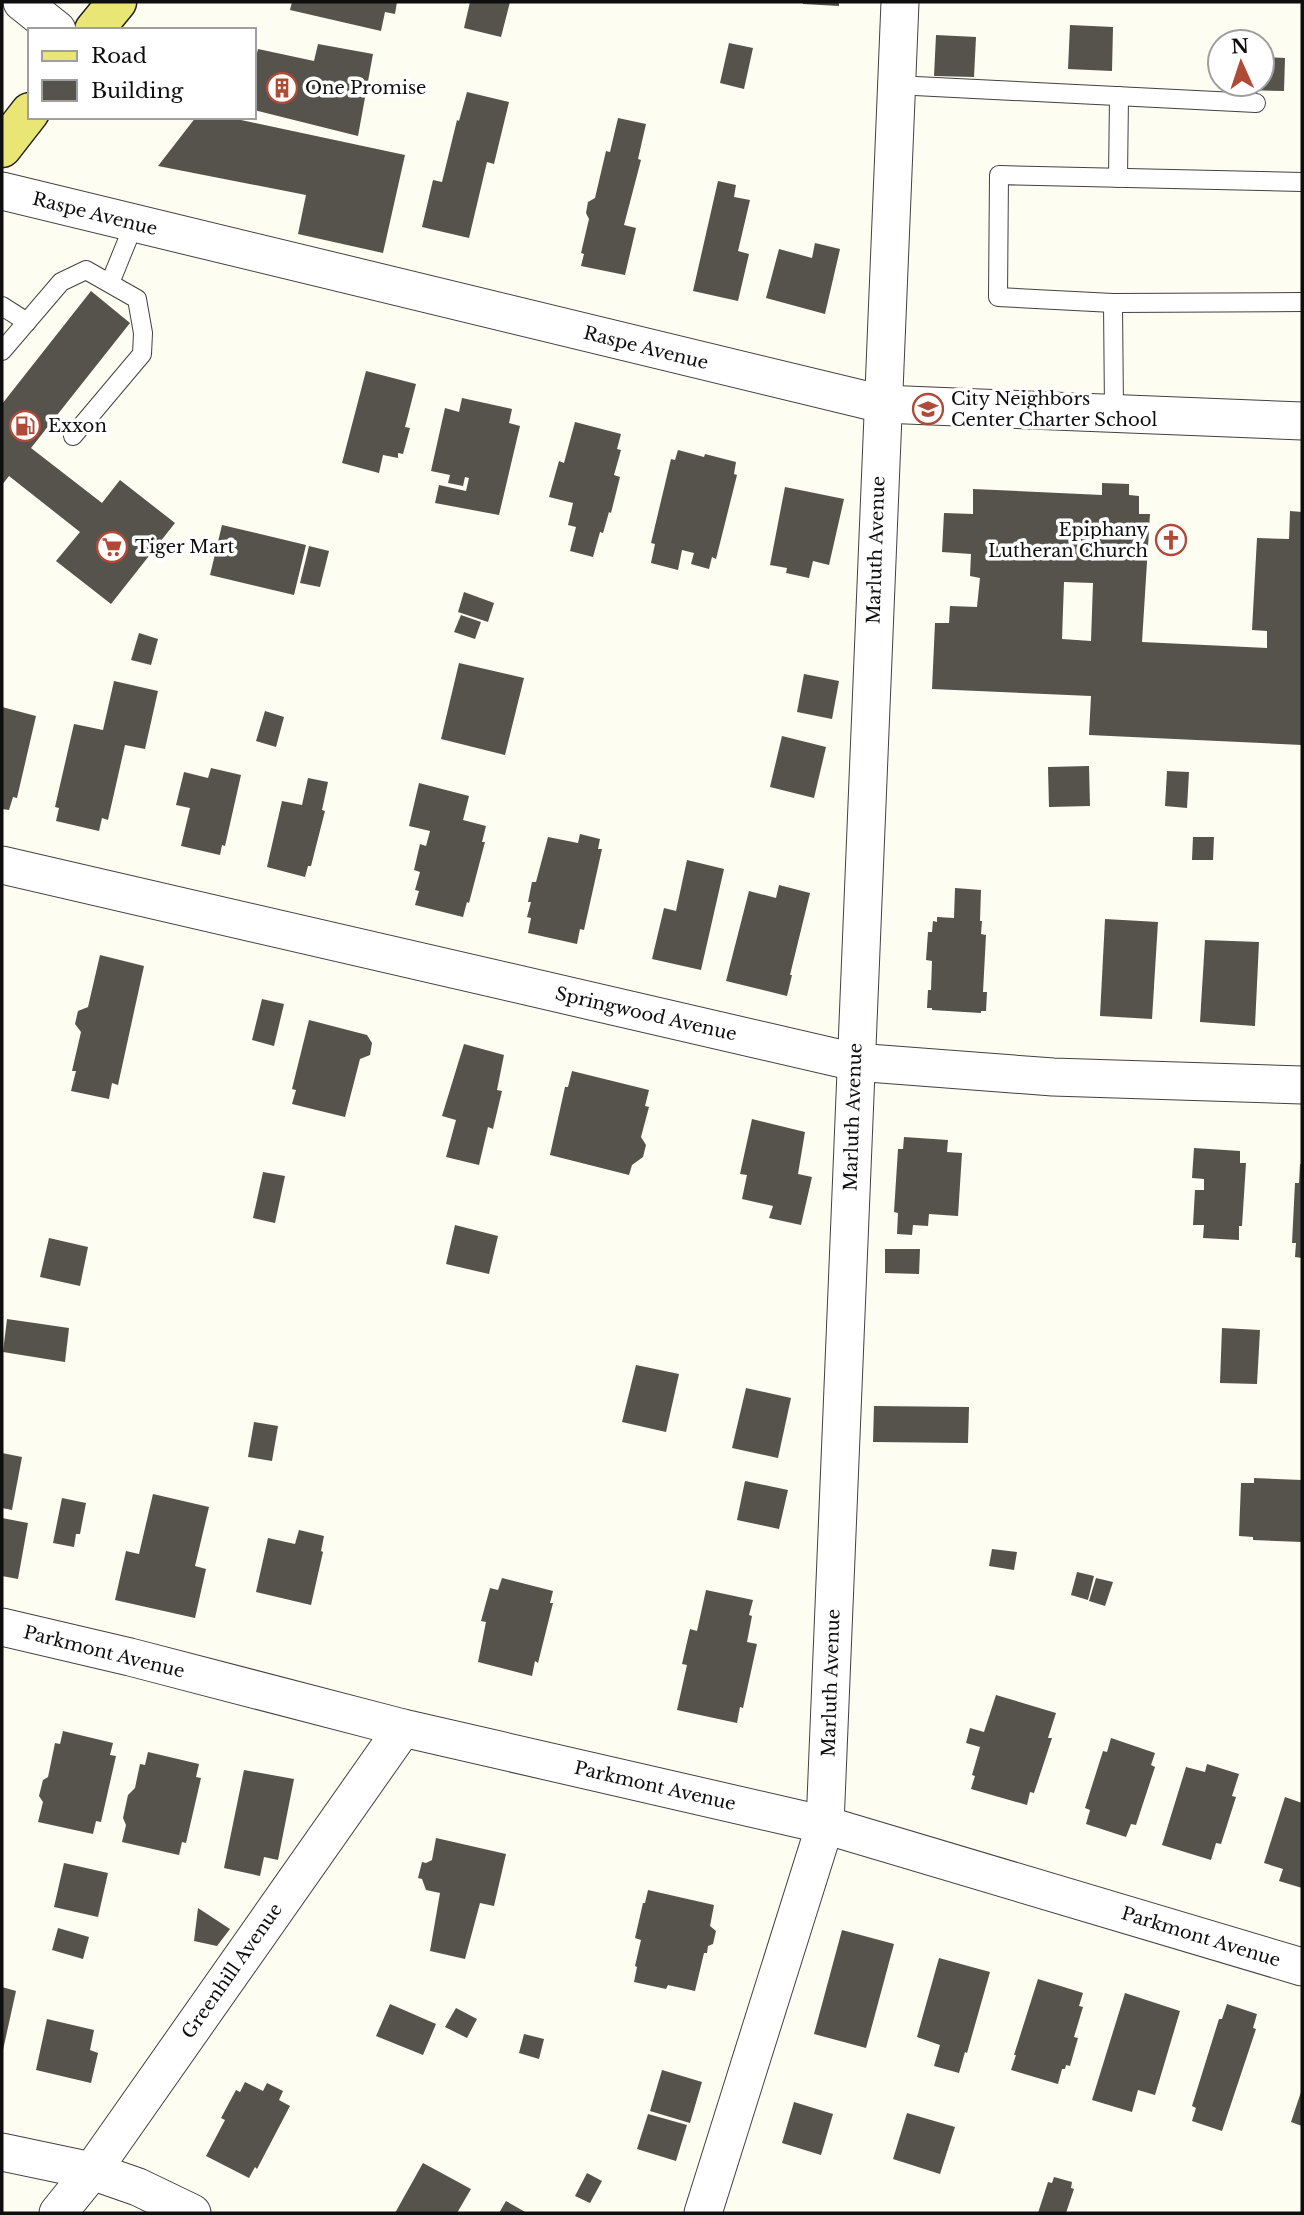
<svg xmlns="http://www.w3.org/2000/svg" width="1304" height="2215" viewBox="0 0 1304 2215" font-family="'Libre Baskerville',serif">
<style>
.building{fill:#56524c;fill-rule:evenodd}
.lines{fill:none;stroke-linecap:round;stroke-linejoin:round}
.service-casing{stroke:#414141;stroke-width:20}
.minor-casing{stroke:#414141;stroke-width:39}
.primary-casing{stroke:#1f1f1f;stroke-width:41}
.service{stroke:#fff;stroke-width:18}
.minor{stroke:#fff;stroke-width:37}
.primary{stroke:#e9e675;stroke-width:38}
.labels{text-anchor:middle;stroke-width:7;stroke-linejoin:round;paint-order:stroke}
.poi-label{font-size:18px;fill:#0e0e0e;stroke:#fff;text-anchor:start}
.street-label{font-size:18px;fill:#0e0e0e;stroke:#fff}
</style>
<rect width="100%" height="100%" fill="#fdfdf1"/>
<g class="building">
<polygon points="292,2 397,2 395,14 385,12 381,31 290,10"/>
<polygon points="470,2 510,2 501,37 464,28"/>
<polygon points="803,2 839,2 839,6 803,4"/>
<polygon points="1070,25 1113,27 1112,71 1068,69"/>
<polygon points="936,35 976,37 974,77 934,76"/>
<polygon points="729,43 753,48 744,89 720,83"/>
<polygon points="318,44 373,54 358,136 254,110 254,65 258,49 314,61"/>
<polygon points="1262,57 1285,58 1284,91 1246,90 1246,84 1262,84"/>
<polygon points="467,92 509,102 494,164 487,162 469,238 422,227 433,180 442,182 457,120 459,121"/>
<polygon points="196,117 227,117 405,155 383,253 298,234 306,195 158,166"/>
<polygon points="618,118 646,124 638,159 641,160 624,225 636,228 625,275 581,266 584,254 581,253 589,219 586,213 588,202 595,198 606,151 610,152"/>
<polygon points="718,181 736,185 734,197 750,200 738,251 749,254 738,301 693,291"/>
<polygon points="815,243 840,249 825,314 766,298 779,249 812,258"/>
<polygon points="91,291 130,323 31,448 102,503 120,480 175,523 111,604 56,561 80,532 9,476 2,485 2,404"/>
<polygon points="366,371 416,384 405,427 410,428 403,454 398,453 398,458 383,455 379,473 342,463"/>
<polygon points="462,398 512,409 509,423 520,426 499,515 435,503 439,485 466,491 469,478 465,477 463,486 448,483 450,475 431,471 445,408 459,412"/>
<polygon points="575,422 621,434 617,449 621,450 614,475 620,477 611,513 609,512 603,533 600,532 593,557 570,551 576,527 568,525 573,503 549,497 559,461 564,463"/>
<polygon points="678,450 704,457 705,454 736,462 734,474 737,475 716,559 712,557 709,569 691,564 694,553 682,550 678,570 651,563 655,544 651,543 671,459 675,460"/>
<path d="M1102,483L1129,484V495L1139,496V514H1150L1142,642L1267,648V631L1252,630L1257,538L1289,539L1290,511L1302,512V745L1089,735L1091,696L932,689L935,623H949L950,606L977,607L980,578L970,576L971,554L942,552L944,513L973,514V489L1102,495ZM1064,582L1093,583L1091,641L1062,639Z"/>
<polygon points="785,487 844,499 829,565 813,561 809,578 786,573 787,568 770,565"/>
<polygon points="222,525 306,545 294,595 210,575"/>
<polygon points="309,546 329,551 320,587 300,583"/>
<polygon points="464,592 494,603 488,622 458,612"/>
<polygon points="461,615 481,622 475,639 454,632"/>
<polygon points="139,633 158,639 151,665 131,660"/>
<polygon points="459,663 524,678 505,755 441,739"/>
<polygon points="804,674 839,681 832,719 797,712"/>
<polygon points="114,681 158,691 145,749 125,745 108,820 102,818 99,831 56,821 59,808 55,807 74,724 103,730"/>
<polygon points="2,707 36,716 17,798 13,797 9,810 2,809"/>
<polygon points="265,711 284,717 276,747 256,741"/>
<polygon points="782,736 826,747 814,798 770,787"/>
<polygon points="1089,766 1090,806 1049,807 1048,767"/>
<polygon points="211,768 241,775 225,846 222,845 220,855 181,846 190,808 176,805 184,772 208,778"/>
<polygon points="1167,771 1189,772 1187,808 1165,806"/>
<polygon points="308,778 328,782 322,810 325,811 311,866 308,866 305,877 267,867 282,801 302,805"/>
<polygon points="419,783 469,796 463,820 486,826 482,842 485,842 469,903 467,902 463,917 415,905 419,891 415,890 420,872 414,870 420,844 426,846 430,831 409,826"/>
<polygon points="580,834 600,839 598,849 602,849 584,930 580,929 577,944 528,933 531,918 527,917 531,902 528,902 532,882 536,882 548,837 578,843"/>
<polygon points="1193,837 1214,837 1213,860 1192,860"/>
<polygon points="687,860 724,869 701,970 652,959 664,908 676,911"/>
<polygon points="779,885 810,893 790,975 792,975 787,996 726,981 749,891 776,898"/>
<polygon points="955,888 981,890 980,921 982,921 981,934 986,935 983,992 987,992 986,1011 981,1011 981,1013 932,1010 932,1008 927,1008 928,990 931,990 932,961 926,960 928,932 932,932 933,921 937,922 937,917 954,918"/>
<polygon points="1105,919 1158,922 1152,1019 1100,1016"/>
<polygon points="1205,940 1259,942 1255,1026 1200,1022"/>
<polygon points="100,955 144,966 118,1085 112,1083 109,1099 71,1091 76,1071 72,1071 81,1032 75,1024 78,1011 88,1007"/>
<polygon points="262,999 284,1004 274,1046 252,1040"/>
<polygon points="309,1020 367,1035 372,1043 370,1055 360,1059 345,1117 292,1104 296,1090 292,1089"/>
<polygon points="464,1044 504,1055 497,1090 502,1091 493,1129 488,1127 479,1165 446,1157 456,1120 442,1116"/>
<polygon points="572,1071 649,1090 645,1106 649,1107 641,1137 646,1145 643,1157 632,1165 629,1175 550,1155 565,1087 568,1087"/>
<polygon points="752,1119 805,1132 798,1174 812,1177 801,1225 769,1218 773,1206 742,1199 747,1175 740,1174"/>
<polygon points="904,1137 948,1140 947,1152 962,1153 958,1216 929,1214 928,1226 913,1225 912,1235 897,1234 898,1213 894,1212 898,1149 903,1149"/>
<polygon points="1194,1148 1240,1151 1240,1163 1246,1163 1242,1226 1239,1226 1239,1240 1203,1238 1204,1225 1193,1225 1195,1190 1204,1190 1204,1179 1192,1178"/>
<polygon points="1300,1164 1302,1164 1302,1258 1295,1257 1296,1243 1292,1243 1295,1183 1299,1183"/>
<polygon points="263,1172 285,1176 275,1223 253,1218"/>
<polygon points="455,1225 498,1236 489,1274 446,1264"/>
<polygon points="49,1238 88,1247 80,1286 40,1277"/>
<polygon points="885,1249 920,1249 919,1274 885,1273"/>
<polygon points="7,1319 69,1328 65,1362 3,1352"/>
<polygon points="1222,1328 1260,1330 1257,1384 1220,1383"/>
<polygon points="636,1365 679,1374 666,1432 622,1422"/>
<polygon points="746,1388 791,1398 778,1458 732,1448"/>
<polygon points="874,1406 969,1407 968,1443 873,1442"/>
<polygon points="254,1422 278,1426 272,1461 248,1457"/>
<polygon points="2,1453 22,1457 12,1510 2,1508"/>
<polygon points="1254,1478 1302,1480 1302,1542 1253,1540 1253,1537 1239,1536 1241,1483 1254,1483"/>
<polygon points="745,1481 788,1490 779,1529 737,1520"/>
<polygon points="153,1494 209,1507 195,1566 206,1569 195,1618 115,1600 126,1551 139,1554"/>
<polygon points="62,1498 86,1503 80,1534 76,1534 74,1547 53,1543"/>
<polygon points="2,1518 28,1523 18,1579 2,1576"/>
<polygon points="299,1530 324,1536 321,1551 323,1552 311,1605 256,1592 268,1538 295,1544"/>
<polygon points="992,1549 1017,1552 1014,1570 989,1566"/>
<polygon points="1077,1572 1094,1576 1088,1600 1071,1595"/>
<polygon points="502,1578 553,1591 550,1603 553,1603 538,1663 535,1661 532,1676 478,1662 486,1622 481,1621 490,1588 498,1590"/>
<polygon points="1096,1578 1113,1582 1105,1606 1089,1601"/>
<polygon points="706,1590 753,1600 749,1615 752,1616 747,1642 757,1644 743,1708 740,1707 737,1723 677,1710 687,1665 682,1664 690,1629 697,1631"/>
<polygon points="996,1695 1056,1713 1048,1738 1052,1738 1034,1793 1030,1792 1027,1805 971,1789 975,1776 972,1775 980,1747 966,1743 970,1728 984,1732"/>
<polygon points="63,1731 113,1743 110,1755 116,1756 101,1822 96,1821 93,1834 38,1822 43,1802 39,1796 43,1780 48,1777 55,1743 60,1744"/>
<polygon points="1111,1738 1155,1753 1151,1765 1155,1767 1136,1825 1131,1824 1126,1837 1086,1824 1090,1810 1085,1808 1103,1751 1107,1752"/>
<polygon points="148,1752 199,1764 196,1777 201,1778 186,1843 182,1842 179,1855 122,1842 126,1825 123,1818 128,1795 135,1788 140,1764 145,1765"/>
<polygon points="1207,1764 1239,1774 1232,1796 1236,1797 1221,1844 1216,1843 1211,1860 1162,1845 1186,1767 1205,1772"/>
<polygon points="244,1770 294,1779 278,1860 264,1857 260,1876 224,1868"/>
<polygon points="1285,1797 1302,1803 1302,1888 1279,1881 1283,1869 1264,1863"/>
<polygon points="436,1838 506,1854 494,1906 480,1903 465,1959 430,1951 440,1893 426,1890 422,1879 418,1878 422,1862 426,1863 432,1860"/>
<polygon points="64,1863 108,1873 98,1917 54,1907"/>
<polygon points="648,1890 714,1905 710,1926 716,1931 713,1944 708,1946 707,1953 704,1953 695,1991 668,1985 666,1989 634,1982 637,1967 635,1966 641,1940 635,1938 643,1903 645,1903"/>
<polygon points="198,1908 230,1929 217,1946 194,1941"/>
<polygon points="58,1928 89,1937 83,1959 52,1950"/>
<polygon points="842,1930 894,1944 866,2048 814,2034"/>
<polygon points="939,1958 990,1972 967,2053 965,2052 959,2073 934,2066 940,2045 917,2037"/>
<polygon points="1038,1979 1083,1993 1079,2006 1083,2007 1074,2037 1078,2038 1070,2066 1066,2065 1065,2069 1062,2069 1058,2084 1011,2070 1016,2055 1014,2055"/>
<polygon points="2,1987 16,1991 3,2050 2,2049"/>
<polygon points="1125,1993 1180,2011 1155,2095 1138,2090 1132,2112 1092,2100"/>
<polygon points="390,2004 436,2024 423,2055 376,2036"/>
<polygon points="1227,2004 1257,2014 1253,2028 1256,2029 1222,2131 1192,2121 1196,2108 1192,2106 1219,2019 1222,2019"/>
<polygon points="456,2008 477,2019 467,2038 445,2027"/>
<polygon points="47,2019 94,2030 90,2050 98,2053 91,2083 36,2070"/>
<polygon points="524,2034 544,2039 539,2059 519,2053"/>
<polygon points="662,2070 702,2082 690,2123 650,2111"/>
<polygon points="245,2082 263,2091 267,2083 283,2091 279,2100 290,2106 257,2169 255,2167 249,2178 206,2156 225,2120 221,2118 236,2090 240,2092"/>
<polygon points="1302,2089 1302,2126 1291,2122"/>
<polygon points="794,2102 833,2114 821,2155 782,2143"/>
<polygon points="907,2113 955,2127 940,2174 893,2159"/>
<polygon points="648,2114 687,2125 676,2161 637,2149"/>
<polygon points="423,2163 471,2189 457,2213 395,2213"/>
<polygon points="587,2173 602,2181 590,2203 575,2196"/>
<polygon points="1054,2177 1072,2182 1071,2188 1074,2189 1066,2213 1038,2213 1048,2182 1052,2183"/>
<polygon points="506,2201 527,2213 499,2213"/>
</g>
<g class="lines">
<g class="service-casing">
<g id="service">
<polyline points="895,85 1256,103"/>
<polyline points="1118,178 1119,96"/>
<polyline points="1302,182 999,175 998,297 1113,303 1302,302"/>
<polyline points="110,283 134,224"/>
<polyline points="1113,303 1114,412"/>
<polyline points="2,306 27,322"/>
<polyline points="2,351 61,282 86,270 137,299 143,333 142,354 73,436"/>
</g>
</g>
<g class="minor-casing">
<g id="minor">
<polyline points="22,2 57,30"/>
<polyline points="2,191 882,404 1302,421"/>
<polyline points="2,865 855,1062 1053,1077 1302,1085"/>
<polyline points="2,1627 130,1657 403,1728 825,1825 1302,1967"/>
<polyline points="2,2152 92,2171 138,2187 192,2213"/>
<polyline points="58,2213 92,2171 403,1728"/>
<polyline points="703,2213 825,1825 900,2"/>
</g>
</g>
<g class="primary-casing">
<g id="primary">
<polyline points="94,30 117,2"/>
<polyline points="2,148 30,112"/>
</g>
</g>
<use href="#service" class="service"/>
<use href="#minor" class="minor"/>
<use href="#primary" class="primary"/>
</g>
<defs>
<g id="building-ring" transform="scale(1.575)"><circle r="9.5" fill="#fff" stroke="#af4a36" stroke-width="1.5"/><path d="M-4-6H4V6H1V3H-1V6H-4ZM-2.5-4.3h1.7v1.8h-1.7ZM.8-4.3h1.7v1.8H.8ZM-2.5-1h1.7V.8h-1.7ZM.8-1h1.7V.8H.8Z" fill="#af4a36"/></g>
<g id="school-ring" transform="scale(1.575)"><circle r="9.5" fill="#fff" stroke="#af4a36" stroke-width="1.5"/><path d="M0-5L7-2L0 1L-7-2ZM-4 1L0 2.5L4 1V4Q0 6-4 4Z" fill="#af4a36"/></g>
<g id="fuel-ring" transform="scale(1.575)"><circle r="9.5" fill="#fff" stroke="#af4a36" stroke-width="1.5"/><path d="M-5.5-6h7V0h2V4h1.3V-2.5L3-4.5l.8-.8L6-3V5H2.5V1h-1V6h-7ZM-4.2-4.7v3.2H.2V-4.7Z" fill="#af4a36"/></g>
<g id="church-ring" transform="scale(1.575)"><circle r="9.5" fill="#fff" stroke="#af4a36" stroke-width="1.5"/><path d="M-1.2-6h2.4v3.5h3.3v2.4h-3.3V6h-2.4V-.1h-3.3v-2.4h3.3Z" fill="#af4a36"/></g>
<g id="supermarket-ring" transform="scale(1.575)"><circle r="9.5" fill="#fff" stroke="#af4a36" stroke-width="1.5"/><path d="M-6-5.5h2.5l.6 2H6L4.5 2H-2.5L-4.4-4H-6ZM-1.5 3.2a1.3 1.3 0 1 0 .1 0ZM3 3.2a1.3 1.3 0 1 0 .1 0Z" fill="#af4a36"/></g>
</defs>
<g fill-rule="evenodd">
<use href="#building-ring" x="282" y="88"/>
<use href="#school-ring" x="928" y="409"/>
<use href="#fuel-ring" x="25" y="426"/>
<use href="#church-ring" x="1171" y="540"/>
<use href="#supermarket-ring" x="112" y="547"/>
</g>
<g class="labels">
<g class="poi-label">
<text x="305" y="94">One Promise</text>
<text x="951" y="405">City Neighbors<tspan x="951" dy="21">Center Charter School</tspan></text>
<text x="48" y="432">Exxon</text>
<text x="1148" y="536" text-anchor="end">Epiphany<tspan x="1148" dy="21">Lutheran Church</tspan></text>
<text x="135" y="553">Tiger Mart</text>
</g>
<g class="street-label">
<text transform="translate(95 214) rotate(14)" y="6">Raspe Avenue</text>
<text transform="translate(646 348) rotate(14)" y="6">Raspe Avenue</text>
<text transform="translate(876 550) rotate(-88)" y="6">Marluth Avenue</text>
<text transform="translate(646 1014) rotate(13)" y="6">Springwood Avenue</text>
<text transform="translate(853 1117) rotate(-88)" y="6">Marluth Avenue</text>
<text transform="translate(104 1652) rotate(14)" y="6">Parkmont Avenue</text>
<text transform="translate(831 1683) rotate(-88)" y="6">Marluth Avenue</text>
<text transform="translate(655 1786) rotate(13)" y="6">Parkmont Avenue</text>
<text transform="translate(1201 1937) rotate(17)" y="6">Parkmont Avenue</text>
<text transform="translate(232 1971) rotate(-55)" y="6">Greenhill Avenue</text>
</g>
</g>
<rect width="1304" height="2215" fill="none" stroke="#0e0e0e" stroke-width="7"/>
<rect x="28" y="28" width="228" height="91" fill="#ffffff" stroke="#9f9f9f" stroke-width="2"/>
<rect x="42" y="51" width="35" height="10" fill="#e9e675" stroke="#9f9f9f" stroke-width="2"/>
<text x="91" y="63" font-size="21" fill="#0e0e0e">Road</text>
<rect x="42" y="80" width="35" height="21" fill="#56524c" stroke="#9f9f9f" stroke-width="2"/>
<text x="91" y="98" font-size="21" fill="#0e0e0e">Building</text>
<g transform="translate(1241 63) rotate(357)"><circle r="33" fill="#ffffff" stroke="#9f9f9f" stroke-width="2"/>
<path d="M0-5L12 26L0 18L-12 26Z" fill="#af4a36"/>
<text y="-10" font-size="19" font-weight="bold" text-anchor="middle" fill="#0e0e0e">N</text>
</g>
</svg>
